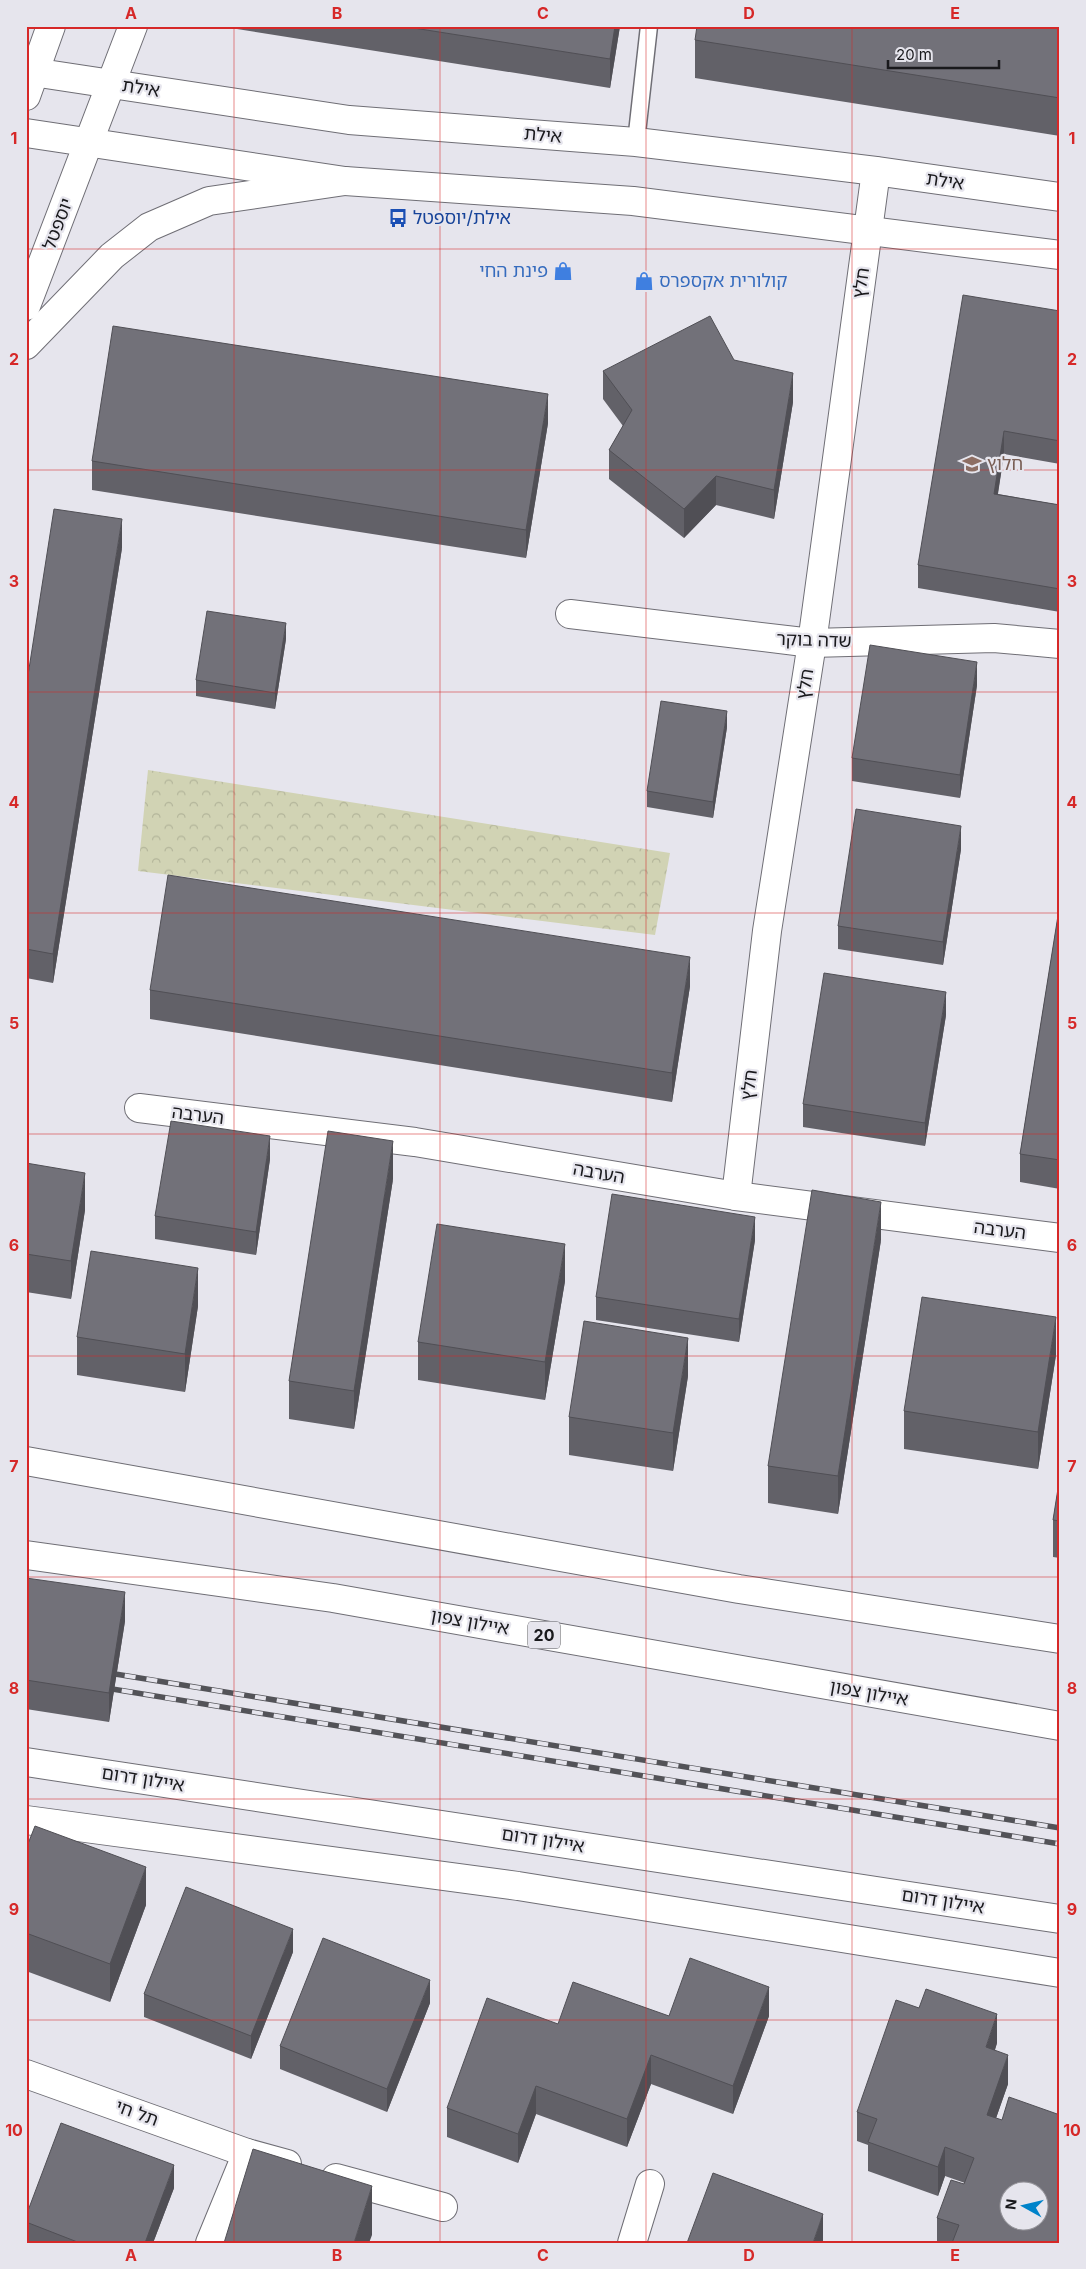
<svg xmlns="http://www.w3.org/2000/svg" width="1086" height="2269" viewBox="0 0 1086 2269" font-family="Inter,'Noto Sans Hebrew',sans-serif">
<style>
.park{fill:url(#park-crowns)}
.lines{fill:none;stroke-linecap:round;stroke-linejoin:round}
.service-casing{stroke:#6f6e75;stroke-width:19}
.minor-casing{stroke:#6f6e75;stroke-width:30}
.tertiary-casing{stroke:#6f6e75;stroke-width:30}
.secondary-casing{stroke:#6f6e75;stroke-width:30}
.motorway-casing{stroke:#6f6e75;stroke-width:30}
.service{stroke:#fff;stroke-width:16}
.minor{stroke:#fff;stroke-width:28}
.tertiary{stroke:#fff;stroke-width:28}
.secondary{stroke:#fff;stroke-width:28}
.motorway{stroke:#fff;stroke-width:28}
.rail-casing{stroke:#535358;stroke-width:5.5}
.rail{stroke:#e6e5ed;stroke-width:4;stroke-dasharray:11;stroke-linecap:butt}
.wall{fill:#626168}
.shaded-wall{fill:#504f55}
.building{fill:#727179;stroke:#504f55;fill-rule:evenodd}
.grid{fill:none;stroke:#d62828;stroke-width:1;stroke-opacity:0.55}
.labels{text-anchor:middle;stroke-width:4.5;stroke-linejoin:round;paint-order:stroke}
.shield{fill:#e6e5ed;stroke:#56565b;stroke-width:1}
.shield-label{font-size:16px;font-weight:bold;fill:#19191c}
.street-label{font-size:18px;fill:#19191c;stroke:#e6e5ed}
.transit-label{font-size:18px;fill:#164399;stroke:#e6e5ed;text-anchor:start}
.shop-label{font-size:18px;fill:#366cbe;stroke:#e6e5ed;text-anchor:end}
.education-label{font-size:18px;fill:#785e54;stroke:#e6e5ed;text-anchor:start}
.neatline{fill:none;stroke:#d62828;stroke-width:2}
.grid-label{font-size:16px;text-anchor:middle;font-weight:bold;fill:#d62828}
</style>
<defs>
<pattern id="park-crowns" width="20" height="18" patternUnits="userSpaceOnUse" patternTransform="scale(1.25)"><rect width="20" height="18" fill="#d1d3b4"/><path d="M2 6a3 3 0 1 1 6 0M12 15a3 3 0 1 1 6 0" fill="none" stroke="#b3b59a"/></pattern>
</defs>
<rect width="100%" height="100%" fill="#e6e5ed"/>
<polygon class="park" points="148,770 670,853 655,935 138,871"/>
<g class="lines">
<g class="service-casing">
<polyline id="service" points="636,142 649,26"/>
</g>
<g class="minor-casing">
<g id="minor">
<polyline points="570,614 812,643 994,638 1060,644"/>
<polyline points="139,1108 415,1142 736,1196 1060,1238"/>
<polyline points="736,1196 767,931 812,643 876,171"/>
<polyline points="26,2074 247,2153 287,2164"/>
<polyline points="336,2178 443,2207"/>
<polyline points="210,2243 247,2153"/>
<polyline points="632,2243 650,2184"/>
</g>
</g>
<g class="tertiary-casing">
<g id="tertiary">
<polyline points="26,71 349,120 636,142 876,171 1060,197"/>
<polyline points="26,133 345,181 633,201 1060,255"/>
</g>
</g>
<g class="secondary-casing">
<g id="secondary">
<polyline points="26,96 51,26"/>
<polyline points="26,306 133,26"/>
<polyline points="26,345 112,256 149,227 209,201 345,181"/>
</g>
</g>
<g class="motorway-casing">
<g id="motorway">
<polyline points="26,1461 739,1589 1060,1639"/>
<polyline points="26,1555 333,1598 1060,1726"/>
<polyline points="26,1762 1060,1919"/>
<polyline points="26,1820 518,1886 1060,1973"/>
</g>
</g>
<use href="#service" class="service"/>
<use href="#minor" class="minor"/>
<use href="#tertiary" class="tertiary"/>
<use href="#secondary" class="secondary"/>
<use href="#motorway" class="motorway"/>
<g class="rail-casing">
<g id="rail">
<polyline points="103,1672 1060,1828"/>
<polyline points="100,1687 1060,1844"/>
</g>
</g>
<use href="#rail" class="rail"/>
</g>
<g class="wall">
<polygon points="218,26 620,26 610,88"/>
<polygon points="1060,26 1060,136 695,78 695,40"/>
<polygon points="1060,311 1060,464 1004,454 998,494 1060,505 1060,612 918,588 918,565"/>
<polygon points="734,360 793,402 774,519 716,505 684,538 609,479 609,450 623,426 603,399 603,371"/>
<polygon points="548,423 526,558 92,490 92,461"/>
<polygon points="122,548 53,983 26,978 26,688"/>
<polygon points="286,639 275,709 196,696 196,680"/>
<polygon points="977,685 960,798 852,781 852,758"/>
<polygon points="727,727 713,818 647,807 647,791"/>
<polygon points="961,849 943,965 838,949 838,926"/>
<polygon points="1060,903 1060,1189 1020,1182 1020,1154"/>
<polygon points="690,986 672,1102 150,1019 150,990"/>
<polygon points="946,1015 925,1146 803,1127 803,1104"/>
<polygon points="270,1159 256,1255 155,1239 155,1216"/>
<polygon points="26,1163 85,1210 71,1299 26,1292"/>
<polygon points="393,1179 354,1429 289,1419 289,1381"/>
<polygon points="755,1240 739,1342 596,1320 596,1297"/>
<polygon points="881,1240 838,1514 768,1503 768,1466"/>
<polygon points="565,1281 545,1400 418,1380 418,1342"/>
<polygon points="198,1306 185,1392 77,1375 77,1337"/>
<polygon points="1056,1355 1038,1469 904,1449 904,1411"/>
<polygon points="688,1376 673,1471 569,1455 569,1417"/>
<polygon points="1060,1476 1060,1558 1053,1557 1053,1520"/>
<polygon points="26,1578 125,1621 109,1722 26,1709"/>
<polygon points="26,1849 146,1905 110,2002 26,1971"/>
<polygon points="293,1952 251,2059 144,2017 144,1994"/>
<polygon points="430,2003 387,2112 280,2069 280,2046"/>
<polygon points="669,2016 769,2016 733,2114 651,2084 627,2147 536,2114 518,2163 447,2137 447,2108 558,2024"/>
<polygon points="997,2043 995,2050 1008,2084 996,2118 1060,2243 937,2243 937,2218 965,2183 945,2176 938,2196 868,2171 868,2145 857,2141 857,2112"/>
<polygon points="174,2188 153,2243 26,2243 26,2216"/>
</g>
<g class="shaded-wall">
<polygon points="615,26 620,26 610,88 610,59"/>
<polygon points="793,373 793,402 774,519 774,490"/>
<polygon points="548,394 548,423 526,558 526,530"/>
<polygon points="1004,431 1004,454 994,517 994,494"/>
<polygon points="716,476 716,505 684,538 684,509"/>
<polygon points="122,519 122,548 53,983 53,954"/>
<polygon points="286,623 286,639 275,709 275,693"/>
<polygon points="977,662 977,685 960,798 960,775"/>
<polygon points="727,711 727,727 713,818 713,802"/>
<polygon points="961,826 961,849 943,965 943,942"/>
<polygon points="690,957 690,986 672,1102 672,1073"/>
<polygon points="946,992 946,1015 925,1146 925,1123"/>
<polygon points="270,1136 270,1159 256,1255 256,1232"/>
<polygon points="393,1141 393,1179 354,1429 354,1391"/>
<polygon points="85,1173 85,1210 71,1299 71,1261"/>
<polygon points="881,1202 881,1240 838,1514 838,1476"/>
<polygon points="755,1217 755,1240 739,1342 739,1319"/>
<polygon points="565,1244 565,1281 545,1400 545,1362"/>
<polygon points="198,1268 198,1306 185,1392 185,1354"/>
<polygon points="1056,1317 1056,1355 1038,1469 1038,1432"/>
<polygon points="688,1338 688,1376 673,1471 673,1433"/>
<polygon points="125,1592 125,1621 109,1722 109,1693"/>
<polygon points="146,1867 146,1905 110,2002 110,1964"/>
<polygon points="293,1929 293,1952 251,2059 251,2036"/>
<polygon points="430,1980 430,2003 387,2112 387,2089"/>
<polygon points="769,1987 769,2016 733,2114 733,2086"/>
<polygon points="997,2014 997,2043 986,2076 986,2047"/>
<polygon points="651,2055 651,2084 627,2147 627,2119"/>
<polygon points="1008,2055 1008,2084 987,2144 987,2115"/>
<polygon points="536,2086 536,2114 518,2163 518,2134"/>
<polygon points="945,2147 945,2176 938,2196 938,2167"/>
<polygon points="174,2165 174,2188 153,2243 145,2243"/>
<polygon points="372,2186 372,2235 369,2243 354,2243"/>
<polygon points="823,2214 823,2243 813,2243"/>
</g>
<g class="building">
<polygon points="401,26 615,26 610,59"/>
<polygon points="697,26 1060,26 1060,98 695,40"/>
<polygon points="963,295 1060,311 1060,441 1004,431 994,494 1060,505 1060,589 918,565"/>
<polygon points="710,316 734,360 793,373 774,490 716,476 684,509 609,450 632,410 603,371"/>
<polygon points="113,326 548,394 526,530 92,461"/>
<polygon points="54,509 122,519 53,954 26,949 26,688"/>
<polygon points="207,611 286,623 275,693 196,680"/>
<polygon points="870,645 977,662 960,775 852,758"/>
<polygon points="661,701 727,711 713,802 647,791"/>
<polygon points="856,809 961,826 943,942 838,926"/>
<polygon points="168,875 690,957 672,1073 150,990"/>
<polygon points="1060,903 1060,1160 1020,1154"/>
<polygon points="824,973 946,992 925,1123 803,1104"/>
<polygon points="171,1121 270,1136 256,1232 155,1216"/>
<polygon points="328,1131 393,1141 354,1391 289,1381"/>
<polygon points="26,1163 85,1173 71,1261 26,1254"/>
<polygon points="812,1190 881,1202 838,1476 768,1466"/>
<polygon points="612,1194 755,1217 739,1319 596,1297"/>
<polygon points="437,1224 565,1244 545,1362 418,1342"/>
<polygon points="91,1251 198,1268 185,1354 77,1337"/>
<polygon points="922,1297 1056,1317 1038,1432 904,1411"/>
<polygon points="584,1321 688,1338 673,1433 569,1417"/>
<polygon points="1060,1476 1060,1521 1053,1520"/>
<polygon points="26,1578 125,1592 109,1693 26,1680"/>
<polygon points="35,1826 146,1867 110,1964 26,1933 26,1849"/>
<polygon points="186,1887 293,1929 251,2036 144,1994"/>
<polygon points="323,1938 430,1980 387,2089 280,2046"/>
<polygon points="690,1958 769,1987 733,2086 651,2055 627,2119 536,2086 518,2134 447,2108 487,1998 558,2024 573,1982 669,2016"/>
<path d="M926,1989L997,2014L986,2047L1008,2055L987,2115L1002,2120L1009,2097L1060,2115V2243H952L959,2225L937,2218L951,2180L964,2184L974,2158L945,2147L938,2167L868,2142L877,2119L857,2112L896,2000L919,2008ZM1008,2192H1038V2222H1008Z"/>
<polygon points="61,2123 174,2165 145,2243 80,2243 26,2222 26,2216"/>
<polygon points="253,2149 372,2186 354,2243 224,2243"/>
<polygon points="713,2173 823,2214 813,2243 687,2243"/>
</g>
<path class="grid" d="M234,26V2243M440,26V2243M646,26V2243M852,26V2243M26,249H1060M26,470H1060M26,692H1060M26,913H1060M26,1134H1060M26,1356H1060M26,1577H1060M26,1799H1060M26,2020H1060"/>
<defs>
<g id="bus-bare" transform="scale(1.5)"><path d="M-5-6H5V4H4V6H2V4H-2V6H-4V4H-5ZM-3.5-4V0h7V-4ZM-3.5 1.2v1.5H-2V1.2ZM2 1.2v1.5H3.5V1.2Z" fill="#1a4fb4" stroke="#e6e5ed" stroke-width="2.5" paint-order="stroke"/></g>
<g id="shop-bare" transform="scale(1.5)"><path d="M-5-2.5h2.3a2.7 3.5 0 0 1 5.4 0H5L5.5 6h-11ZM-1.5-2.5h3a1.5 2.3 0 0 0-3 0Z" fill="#3f7fe0" stroke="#e6e5ed" stroke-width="2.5" paint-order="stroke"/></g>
<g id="school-bare" transform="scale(1.5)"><path d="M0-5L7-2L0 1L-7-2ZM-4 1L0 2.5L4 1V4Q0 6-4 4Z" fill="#8d6e63" stroke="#e6e5ed" stroke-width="2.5" paint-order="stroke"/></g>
</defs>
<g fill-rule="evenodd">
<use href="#bus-bare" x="398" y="218"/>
<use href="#shop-bare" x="563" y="271"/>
<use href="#shop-bare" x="644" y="281"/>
<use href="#school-bare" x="972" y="464"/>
</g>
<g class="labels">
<rect class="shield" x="528" y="1621.5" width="32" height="27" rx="4"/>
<g class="shield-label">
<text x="544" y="1641">20</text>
</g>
<g class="street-label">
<text transform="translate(141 88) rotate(9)" y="6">אילת</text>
<text transform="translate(543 135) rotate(5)" y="6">אילת</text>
<text transform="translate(945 181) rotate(8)" y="6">אילת</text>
<text transform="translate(58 224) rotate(-69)" y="6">יוספטל</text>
<text transform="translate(861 283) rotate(-82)" y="6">חלץ</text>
<text transform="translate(814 640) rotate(2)" y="6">שדה בוקר</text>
<text transform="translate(805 684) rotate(-81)" y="6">חלץ</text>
<text transform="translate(749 1085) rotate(-83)" y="6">חלץ</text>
<text transform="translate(198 1115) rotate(7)" y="6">הערבה</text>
<text transform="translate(599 1173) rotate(10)" y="6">הערבה</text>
<text transform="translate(1000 1230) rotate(7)" y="6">הערבה</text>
<text transform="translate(470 1622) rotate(10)" y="6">איילון צפון</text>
<text transform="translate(869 1693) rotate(10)" y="6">איילון צפון</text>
<text transform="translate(143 1779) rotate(9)" y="6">איילון דרום</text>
<text transform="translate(543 1840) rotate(9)" y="6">איילון דרום</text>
<text transform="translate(943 1901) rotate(9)" y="6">איילון דרום</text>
<text transform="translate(137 2113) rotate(20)" y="6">תל חי</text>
</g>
<g class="transit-label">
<text x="413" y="224">אילת/יוספטל</text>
</g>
<g class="shop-label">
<text x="548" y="277">פינת החי</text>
<text x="659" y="287" text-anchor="start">קולורית אקספרס</text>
</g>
<g class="education-label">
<text x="987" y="470">חלוץ</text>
</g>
</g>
<rect width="1086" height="2269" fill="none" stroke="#e6e5ed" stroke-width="55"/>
<g transform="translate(1024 2206) rotate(278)"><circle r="24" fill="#e6e5ed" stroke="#949399"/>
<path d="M0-4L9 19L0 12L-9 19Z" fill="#0083ca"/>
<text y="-8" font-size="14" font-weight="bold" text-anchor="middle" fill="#19191c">N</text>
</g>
<path d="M888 60v8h111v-8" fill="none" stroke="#19191c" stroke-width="2.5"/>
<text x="896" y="60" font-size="15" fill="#19191c" stroke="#e6e5ed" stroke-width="4" paint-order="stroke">20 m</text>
<rect x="28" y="28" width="1030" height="2214" class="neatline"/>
<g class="grid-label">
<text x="131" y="19">A</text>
<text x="337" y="19">B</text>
<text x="543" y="19">C</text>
<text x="749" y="19">D</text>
<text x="955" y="19">E</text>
<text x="14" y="144">1</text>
<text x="1072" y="144">1</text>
<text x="14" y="365">2</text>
<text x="1072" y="365">2</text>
<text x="14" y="587">3</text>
<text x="1072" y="587">3</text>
<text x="14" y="808">4</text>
<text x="1072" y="808">4</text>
<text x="14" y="1029">5</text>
<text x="1072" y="1029">5</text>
<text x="14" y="1251">6</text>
<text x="1072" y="1251">6</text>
<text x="14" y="1472">7</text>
<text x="1072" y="1472">7</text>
<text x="14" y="1694">8</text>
<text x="1072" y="1694">8</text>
<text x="14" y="1915">9</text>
<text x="1072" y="1915">9</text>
<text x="14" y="2136">10</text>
<text x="1072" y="2136">10</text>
<text x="131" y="2261">A</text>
<text x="337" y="2261">B</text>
<text x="543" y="2261">C</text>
<text x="749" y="2261">D</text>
<text x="955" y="2261">E</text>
</g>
</svg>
